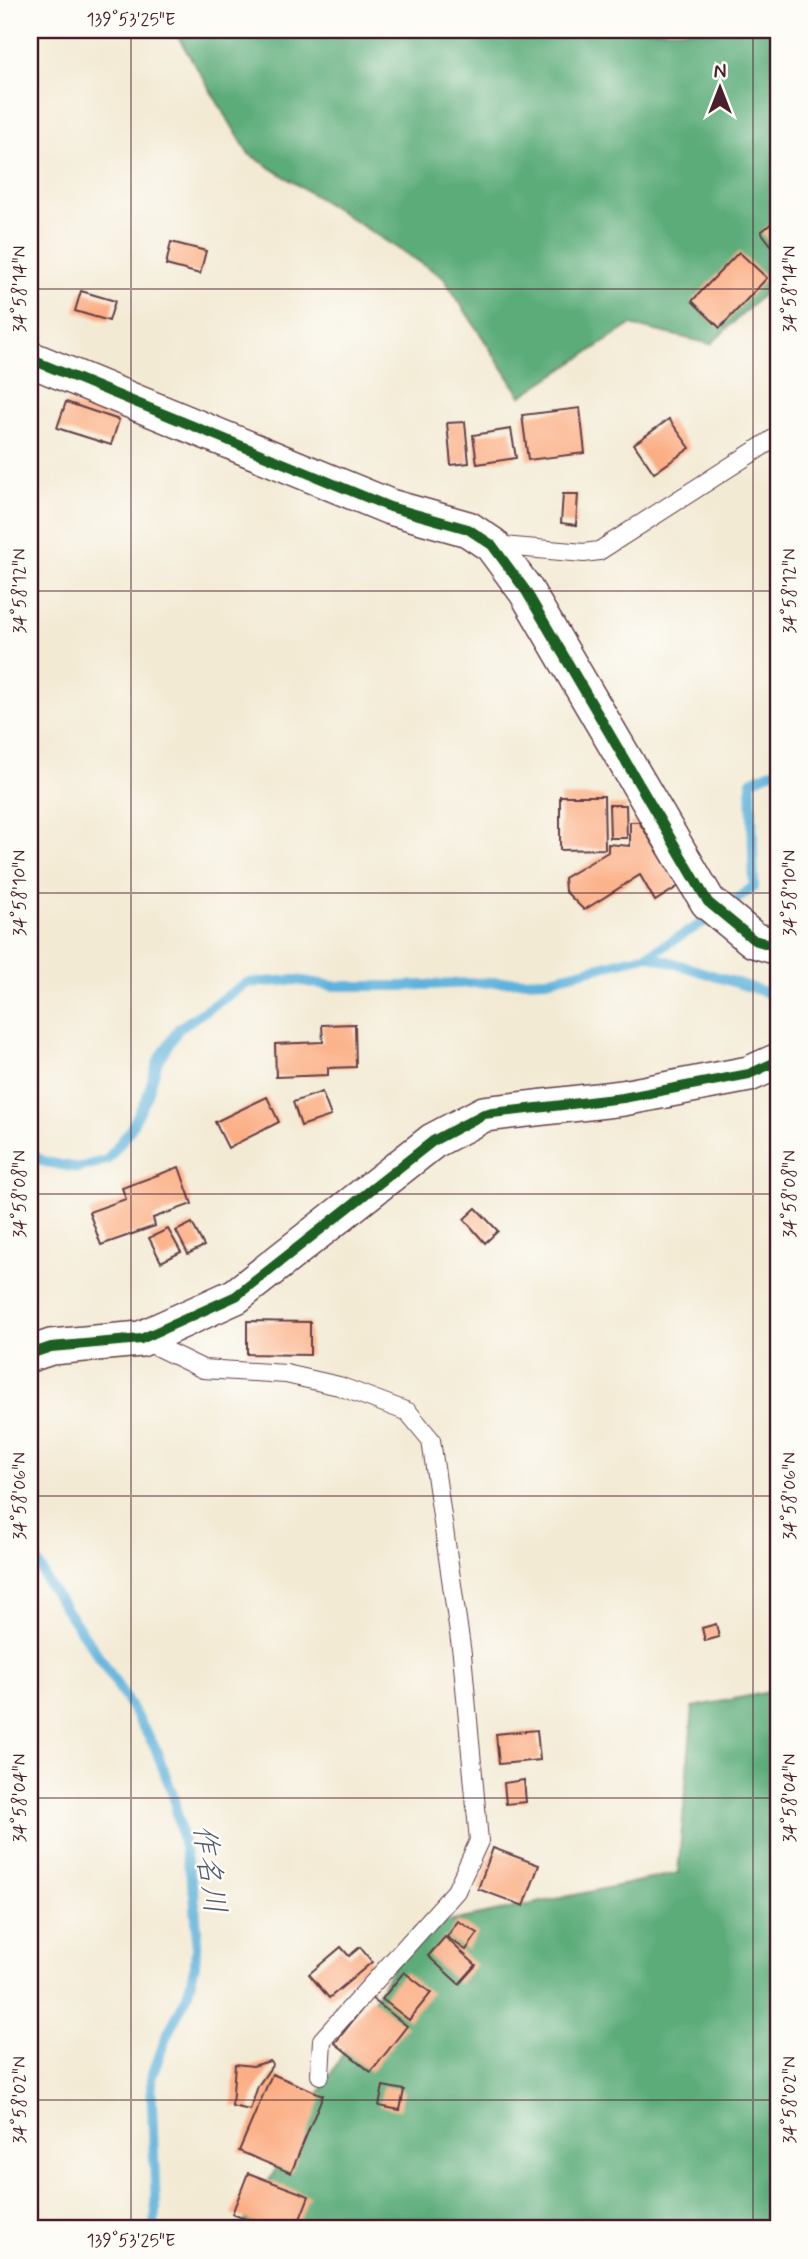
<svg xmlns="http://www.w3.org/2000/svg" width="808" height="2259" viewBox="0 0 808 2259" font-family="Mynerve,'Klee One',sans-serif">
<style>
.forest{fill:#5bac79;stroke:#526652;stroke-width:2}
.lines{fill:none;stroke-linecap:round;stroke-linejoin:round}
.stream{stroke:#5fb2db;stroke-width:10}
.building{fill:#fbad83}
.lane-casing{stroke:#633d44;stroke-width:20}
.street-casing{stroke:#633d44;stroke-width:38}
.lane{stroke:#fff;stroke-width:18}
.street{stroke:#fff;stroke-width:35}
.cycleway-casing{stroke:#fdfcf7;stroke-width:15}
.cycleway{stroke:#1b5e20;stroke-width:10}
.ticks{fill:none;stroke:#4a1f2b;stroke-width:2;stroke-opacity:0.45}
.labels{text-anchor:middle;stroke-width:5;stroke-linejoin:round;paint-order:stroke}
.water-label{font-size:30px;font-style:italic;fill:#525a71;stroke:#fdfcf7}
.neatline{fill:none;stroke:#4a1f2b;stroke-width:2.5}
.ticks-label{font-size:18px;text-anchor:middle;fill:#4a1f2b}
</style>
<rect width="100%" height="100%" fill="#fdfcf7"/>
<filter id="ink" filterUnits="userSpaceOnUse"><feTurbulence type="fractalNoise" baseFrequency=".0143" numOctaves="2"/><feDisplacementMap in="SourceGraphic" scale="14" xChannelSelector="R" yChannelSelector="G"/><feConvolveMatrix kernelMatrix="1 2 1 2 8 2 1 2 1" color-interpolation-filters="sRGB"/></filter>
<filter id="wash" filterUnits="userSpaceOnUse"><feTurbulence type="fractalNoise" baseFrequency=".00686" numOctaves="4" result="noise"/><feDisplacementMap in="SourceGraphic" scale="28" xChannelSelector="R" yChannelSelector="G"/><feGaussianBlur stdDeviation="1.57" result="paint"/><feColorMatrix in="noise" values="0 0 0 0 0 0 0 0 0 0 0 0 0 0 0 0 0 1.4 0 .05"/><feComposite in="paint" operator="in"/></filter>
<g filter="url(#wash)">
<rect width="100%" height="100%" fill="#f3ead4"/>
<g class="forest">
<polygon points="174,30 778,30 778,280 711,344 631,325 521,396 443,277 249,154"/>
<polygon points="769,1692 778,1697 778,2229 241,2229 415,1929 678,1873 693,1707"/>
</g>
<g class="lines">
<g class="stream">
<polyline points="648,955 778,996"/>
<polyline points="30,1154 45,1162 78,1168 107,1160 130,1130 147,1097 158,1061 179,1028 247,983 296,980 333,986 400,986 547,980 648,955 715,916 754,886 751,781 778,769"/>
<polyline points="30,1547 48,1584 105,1665 155,1747 173,1795 194,1894 197,1931 195,1965 187,1996 166,2037 151,2079 156,2213 153,2229"/>
</g>
</g>
<g id="blocks">
<g class="building">
<polygon points="778,218 778,254 761,232"/>
<polygon points="171,242 206,251 200,274 166,265"/>
<polygon points="739,252 767,278 720,328 692,301"/>
<polygon points="81,291 115,301 109,321 75,311"/>
<polygon points="66,402 119,420 111,445 57,428"/>
<polygon points="580,408 585,453 528,460 522,415"/>
<polygon points="669,419 690,448 654,473 634,444"/>
<polygon points="465,422 469,463 451,465 447,423"/>
<polygon points="511,429 516,458 477,464 473,435"/>
<polygon points="563,494 578,494 576,525 561,523"/>
<polygon points="560,796 604,796 605,849 560,850"/>
<polygon points="609,805 626,805 627,838 610,838"/>
<polygon points="630,822 639,822 679,886 655,901 640,875 584,910 565,891 564,878 608,852 608,844 630,846"/>
<polygon points="355,1024 356,1067 328,1068 328,1075 276,1077 275,1044 323,1042 322,1025"/>
<polygon points="322,1092 331,1116 301,1126 293,1102"/>
<polygon points="267,1097 279,1122 228,1148 215,1122"/>
<polygon points="179,1167 192,1204 153,1218 155,1226 101,1245 89,1212 126,1199 122,1188"/>
<polygon points="476,1208 498,1231 485,1243 464,1219"/>
<polygon points="192,1223 204,1246 188,1254 176,1231"/>
<polygon points="168,1229 181,1252 161,1262 149,1238"/>
<polygon points="247,1321 310,1322 310,1355 247,1354"/>
<polygon points="716,1624 719,1637 705,1641 702,1628"/>
<polygon points="537,1730 540,1760 499,1764 496,1734"/>
<polygon points="524,1780 526,1802 506,1804 504,1783"/>
<polygon points="493,1848 539,1865 524,1906 478,1889"/>
<polygon points="458,1921 478,1933 466,1950 447,1937"/>
<polygon points="445,1937 476,1965 459,1984 428,1956"/>
<polygon points="341,1947 349,1956 360,1947 372,1962 329,1998 309,1974"/>
<polygon points="404,1972 431,1993 409,2020 382,1999"/>
<polygon points="371,1998 407,2026 371,2072 335,2043"/>
<polygon points="270,2061 273,2064 258,2086 250,2110 232,2106 235,2064 253,2066"/>
<polygon points="272,2074 323,2095 291,2173 239,2151"/>
<polygon points="383,2086 404,2090 400,2110 379,2106"/>
<polygon points="248,2173 309,2196 296,2229 271,2229 232,2214"/>
</g>
</g>
</g>
<g filter="url(#ink)">
<use href="#blocks" fill-opacity="0" stroke="#633d44" stroke-width="2"/>
<g class="lines">
<g class="lane-casing">
<g id="lane">
<polyline points="492,545 584,553 599,551 778,436"/>
<polyline points="141,1339 203,1369 286,1374 339,1386 408,1412 431,1440 462,1654 479,1841 456,1891 322,2040 320,2075"/>
</g>
</g>
<g class="street-casing">
<g id="street">
<polyline points="30,359 390,507 468,529 492,545 526,591 708,902 754,940 778,947"/>
<polyline points="30,1354 51,1347 141,1339 236,1296 433,1141 484,1114 623,1098 749,1074 778,1061"/>
</g>
</g>
<use href="#lane" class="lane"/>
<use href="#street" class="street"/>
<g class="cycleway-casing">
<g id="cycleway">
<polyline points="30,359 390,507 468,529 492,545 526,591 708,902 754,940 778,947"/>
<polyline points="30,1354 51,1347 141,1339 236,1296 433,1141 484,1114 623,1098 749,1074 778,1061"/>
</g>
</g>
<use href="#cycleway" class="cycleway"/>
</g>
</g>
<path class="ticks" d="M131,30V2229M753,30V2229M30,289H778M30,591H778M30,893H778M30,1194H778M30,1496H778M30,1798H778M30,2100H778"/>
<g class="labels">
<g class="water-label">
<text transform="translate(210 1869) rotate(82)" y="10">作名川</text>
</g>
</g>
<rect width="808" height="2259" fill="none" stroke="#fdfcf7" stroke-width="77"/>
<g transform="translate(720 88)" stroke="#fdfcf7" stroke-width="5" paint-order="stroke">
<path d="M0-5L12 26L0 18L-12 26Z" fill="#4a1f2b"/>
<text y="-10" font-size="19" font-weight="bold" text-anchor="middle" fill="#4a1f2b">N</text>
</g>
<rect x="38" y="38" width="732" height="2182" class="neatline"/>
<g class="ticks-label">
<text x="131" y="25">139°53'25"E</text>
<text transform="translate(19 289) rotate(-90)" y="6">34°58'14"N</text>
<text transform="translate(789 289) rotate(-90)" y="6">34°58'14"N</text>
<text transform="translate(19 591) rotate(-90)" y="6">34°58'12"N</text>
<text transform="translate(789 591) rotate(-90)" y="6">34°58'12"N</text>
<text transform="translate(19 893) rotate(-90)" y="6">34°58'10"N</text>
<text transform="translate(789 893) rotate(-90)" y="6">34°58'10"N</text>
<text transform="translate(19 1194) rotate(-90)" y="6">34°58'08"N</text>
<text transform="translate(789 1194) rotate(-90)" y="6">34°58'08"N</text>
<text transform="translate(19 1496) rotate(-90)" y="6">34°58'06"N</text>
<text transform="translate(789 1496) rotate(-90)" y="6">34°58'06"N</text>
<text transform="translate(19 1798) rotate(-90)" y="6">34°58'04"N</text>
<text transform="translate(789 1798) rotate(-90)" y="6">34°58'04"N</text>
<text transform="translate(19 2100) rotate(-90)" y="6">34°58'02"N</text>
<text transform="translate(789 2100) rotate(-90)" y="6">34°58'02"N</text>
<text x="131" y="2246">139°53'25"E</text>
</g>
</svg>
